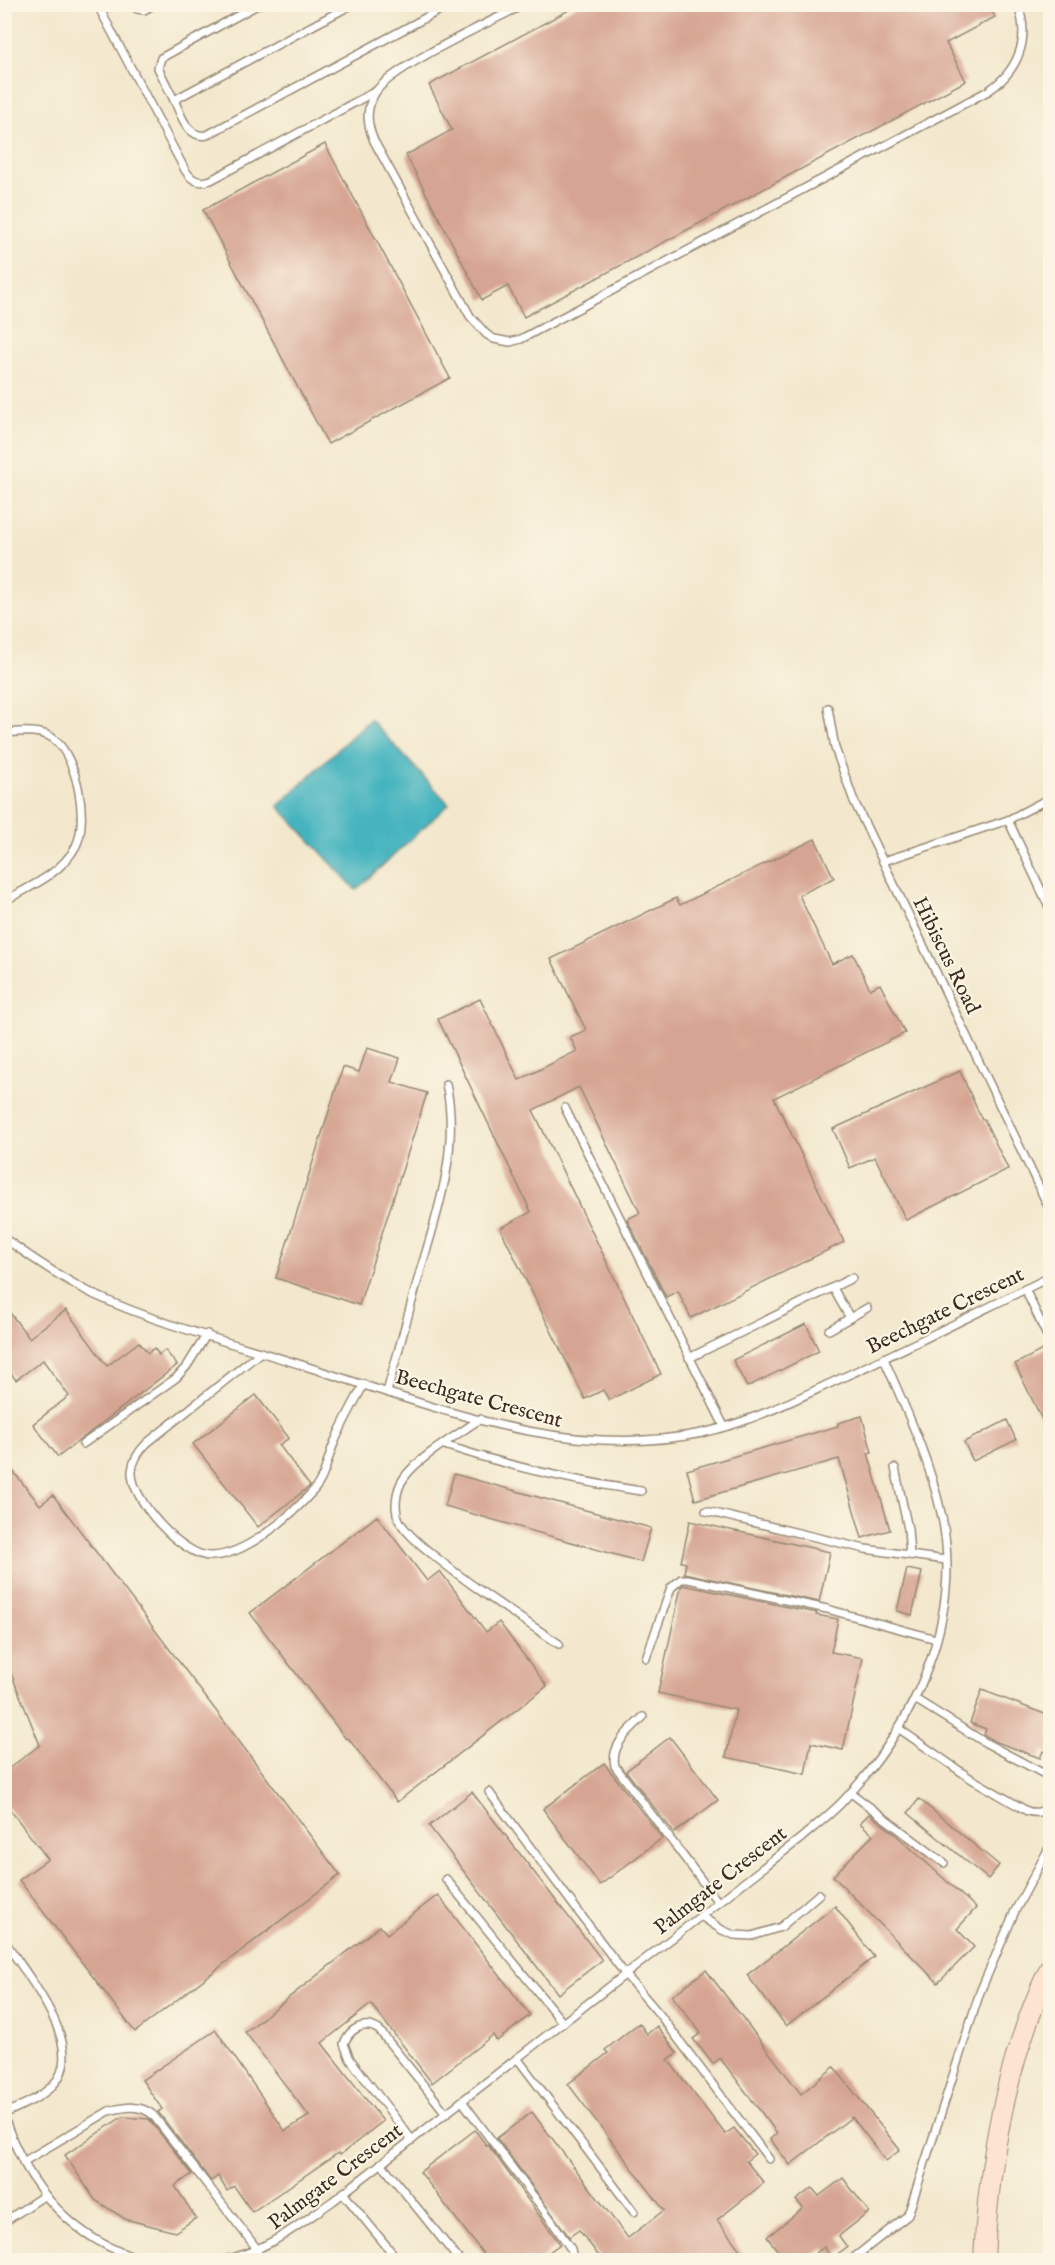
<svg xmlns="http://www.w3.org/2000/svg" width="1055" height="2265" viewBox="0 0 1055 2265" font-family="'IM FELL English',serif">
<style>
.water{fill:#45b4bf;stroke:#406f6e;stroke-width:1.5}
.building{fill:#d6a492}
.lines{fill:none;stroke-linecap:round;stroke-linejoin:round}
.lane-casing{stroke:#978976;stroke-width:10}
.secondary-casing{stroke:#978976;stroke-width:22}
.lane{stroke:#fff;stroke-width:7}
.secondary{stroke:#fde4d1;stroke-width:20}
.labels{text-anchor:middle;stroke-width:4.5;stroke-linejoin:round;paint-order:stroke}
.street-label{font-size:21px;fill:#3b2a1e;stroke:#fcf5e5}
</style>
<rect width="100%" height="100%" fill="#fcf5e5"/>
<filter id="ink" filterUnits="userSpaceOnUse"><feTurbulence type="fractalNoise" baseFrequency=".0167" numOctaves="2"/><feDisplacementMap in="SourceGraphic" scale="12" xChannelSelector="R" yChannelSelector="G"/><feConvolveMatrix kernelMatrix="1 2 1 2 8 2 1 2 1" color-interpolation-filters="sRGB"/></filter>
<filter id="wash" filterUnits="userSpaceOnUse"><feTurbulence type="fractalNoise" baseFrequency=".008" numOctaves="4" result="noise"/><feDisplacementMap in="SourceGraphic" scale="24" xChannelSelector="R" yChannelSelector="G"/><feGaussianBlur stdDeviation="1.35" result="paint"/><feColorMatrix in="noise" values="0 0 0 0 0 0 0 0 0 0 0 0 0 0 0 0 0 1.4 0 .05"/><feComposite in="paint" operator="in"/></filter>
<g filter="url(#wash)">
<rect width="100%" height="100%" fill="#f3e8cd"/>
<polygon class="water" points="370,719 449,804 356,890 278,806"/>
<g id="blocks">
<g class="building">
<polygon points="580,4 988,4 995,17 946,43 966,81 524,317 508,286 482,300 406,155 452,130 429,85"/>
<polygon points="325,144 450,378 328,444 203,210"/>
<polygon points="815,839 834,878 799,895 832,964 853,954 870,989 880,984 905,1033 774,1098 844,1242 691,1318 678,1291 666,1297 627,1219 640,1213 579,1087 533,1110 661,1374 609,1400 603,1390 585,1399 500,1228 531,1212 438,1019 480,999 519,1080 577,1051 570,1037 586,1030 551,959 676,898 680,905"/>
<polygon points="367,1048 400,1058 392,1082 427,1093 359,1305 276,1278 343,1067 359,1072"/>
<polygon points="960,1071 982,1120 984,1119 1008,1169 906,1220 875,1157 850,1168 833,1129"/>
<polygon points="4,1305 29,1338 66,1310 107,1366 139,1342 148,1353 154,1348 159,1355 165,1350 177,1365 58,1457 33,1424 69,1396 43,1360 16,1380 4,1365"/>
<polygon points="806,1324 819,1351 747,1387 733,1360"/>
<polygon points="1048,1347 1050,1348 1050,1436 1015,1364"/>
<polygon points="256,1395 289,1438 279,1445 310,1486 258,1527 193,1444"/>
<polygon points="862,1416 872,1452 868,1453 890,1530 862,1538 839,1459 695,1500 687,1470 838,1426 838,1423"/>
<polygon points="1007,1420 1016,1440 973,1461 964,1442"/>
<polygon points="4,1460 40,1505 53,1495 340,1875 135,2032 19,1880 48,1859 4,1802 4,1772 40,1745 4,1656"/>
<polygon points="454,1474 651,1528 641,1562 445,1506"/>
<polygon points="377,1516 427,1581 440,1571 486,1632 499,1622 547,1686 397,1802 348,1738 346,1739 250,1613"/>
<polygon points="690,1521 830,1552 819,1602 684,1573 686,1563 681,1562"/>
<polygon points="907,1569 922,1572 912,1615 897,1611"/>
<polygon points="683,1585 817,1613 816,1615 838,1619 831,1652 863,1658 843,1750 811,1743 805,1774 726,1757 736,1710 658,1693 681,1587"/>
<polygon points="982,1690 1050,1716 1050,1754 1043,1751 1040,1758 997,1742 984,1735 986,1729 970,1723"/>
<polygon points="670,1737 718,1800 674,1833 626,1771"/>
<polygon points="604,1763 662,1838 600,1885 543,1809"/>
<polygon points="472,1792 602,1960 558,1994 429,1826"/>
<polygon points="919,1799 999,1865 988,1879 908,1813"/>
<polygon points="869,1814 894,1833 976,1908 957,1929 974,1947 938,1983 833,1876 873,1835 860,1823"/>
<polygon points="438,1895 530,2015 497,2041 493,2035 432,2083 371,2004 322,2043 383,2121 340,2155 338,2153 252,2212 234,2186 227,2191 218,2176 211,2181 158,2112 162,2109 142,2080 216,2030 285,2131 309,2116 245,2032 380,1926 387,1934"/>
<polygon points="835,1906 874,1957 786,2026 747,1975"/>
<polygon points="706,1970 801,2094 834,2067 900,2150 886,2161 852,2117 790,2165 770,2139 777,2133 720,2058 713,2064 693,2039 701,2033 672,1996"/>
<polygon points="639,2023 647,2034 657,2026 677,2053 668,2060 725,2134 734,2128 755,2154 746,2161 764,2183 717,2220 748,2260 602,2260 579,2230 569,2237 497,2138 532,2112 628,2238 664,2210 568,2084 608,2053 605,2050"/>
<polygon points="122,2117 149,2119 192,2174 175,2186 196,2218 175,2232 125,2219 95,2200 65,2155"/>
<polygon points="475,2130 487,2146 488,2145 560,2244 538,2260 488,2260 420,2172"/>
<polygon points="843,2178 869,2212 839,2236 847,2247 832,2258 824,2247 807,2260 785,2260 767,2237 803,2208 796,2200 812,2188 819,2196"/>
</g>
</g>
</g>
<g filter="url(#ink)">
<use href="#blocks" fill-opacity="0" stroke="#978976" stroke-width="1.5"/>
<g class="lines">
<g class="lane-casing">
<g id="lane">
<path d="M97,4L185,170C192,181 199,184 211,180L376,91"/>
<polyline points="133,4 137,9 144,10 155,4"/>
<path d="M353,4L174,100C181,114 187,139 207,135L451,4"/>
<path d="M525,4C494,20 389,68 375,93C365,110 367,124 374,141L470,316L486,334L494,339L510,342L521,339L988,91C1017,72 1032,39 1017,4"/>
<polyline points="174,100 158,68 161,58 259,4"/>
<polyline points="828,708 835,748 854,801 1050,1210"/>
<path d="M4,733C19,732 41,729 54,739C77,758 89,819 76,846C62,873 30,887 4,901"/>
<polyline points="1008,820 1050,909"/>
<polyline points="884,861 1008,820 1050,798"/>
<polyline points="565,1108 724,1426"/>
<path d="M4,1238C33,1259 63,1279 95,1295C160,1325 240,1345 308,1367C436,1407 566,1461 702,1433C748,1423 790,1402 833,1382C906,1349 978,1312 1050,1277"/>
<polyline points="833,1288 850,1318"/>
<polyline points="1025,1289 1050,1342"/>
<polyline points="829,1330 867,1308"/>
<path d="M261,1352L147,1443C139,1451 133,1459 132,1471C130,1499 183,1557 211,1556C245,1556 291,1516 313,1491C326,1477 327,1458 335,1441C343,1422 354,1403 364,1384"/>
<polyline points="689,1358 852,1278"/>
<path d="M387,1392C398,1352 409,1312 420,1272C438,1212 460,1147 446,1084"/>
<path d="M480,1419C459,1434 417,1458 404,1478C396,1489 393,1509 400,1522C408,1535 421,1545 432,1554C472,1587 516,1615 559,1644"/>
<polyline points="83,1444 176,1378 187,1366 207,1334"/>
<path d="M444,1445C508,1466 573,1481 641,1491"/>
<polyline points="895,1468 908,1529 910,1555"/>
<polyline points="706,1511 865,1549 946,1560"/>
<polyline points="646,1658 671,1588 681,1579 688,1579 827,1609 936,1639"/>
<polyline points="915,1699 986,1743 1050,1777"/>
<path d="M643,1717C630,1730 610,1745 615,1766L718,1902"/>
<path d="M898,1728L970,1778L1027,1811C1037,1814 1042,1812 1050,1806"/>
<polyline points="489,1792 625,1974 660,2015 769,2159"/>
<polyline points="851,1793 944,1863"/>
<polyline points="446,1879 563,2023"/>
<polyline points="701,1916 722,1930 734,1935 752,1936 781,1927 819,1894"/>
<path d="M4,1936L6,1943C27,1976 90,2050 52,2086C39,2099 20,2106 4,2114"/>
<polyline points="517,2058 634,2212"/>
<polyline points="462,2101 549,2217 571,2249 573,2260"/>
<path d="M4,2117C28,2188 71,2239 143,2260"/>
<path d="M412,2140L350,2059L344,2044C349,2029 364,2020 379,2030L446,2113"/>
<path d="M23,2162L109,2111C125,2107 140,2104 153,2115L258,2250"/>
<polyline points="381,2163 459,2260"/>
<polyline points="343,2193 398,2260"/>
<polyline points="4,2222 45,2195"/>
<path d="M224,2260C267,2251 298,2225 333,2201L800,1839C815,1826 831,1814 844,1800C914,1726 963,1620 942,1517C930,1461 907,1411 884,1359"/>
<polyline points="851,2260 907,2216 910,2209 980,1992 1015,1911 1050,1846"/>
</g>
</g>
<g class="secondary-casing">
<path id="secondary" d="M984,2260C988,2161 1007,2058 1050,1968"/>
</g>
<use href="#lane" class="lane"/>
<use href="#secondary" class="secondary"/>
</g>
</g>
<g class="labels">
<g class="street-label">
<text transform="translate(947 955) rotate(64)" y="7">Hibiscus Road</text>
<text transform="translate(945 1310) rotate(-26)" y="7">Beechgate Crescent</text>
<text transform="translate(479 1398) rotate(15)" y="7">Beechgate Crescent</text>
<text transform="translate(720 1880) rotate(-38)" y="7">Palmgate Crescent</text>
<text transform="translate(335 2176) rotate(-37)" y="7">Palmgate Crescent</text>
</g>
</g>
<rect width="1055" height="2265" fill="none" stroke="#fcf5e5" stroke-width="24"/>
</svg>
